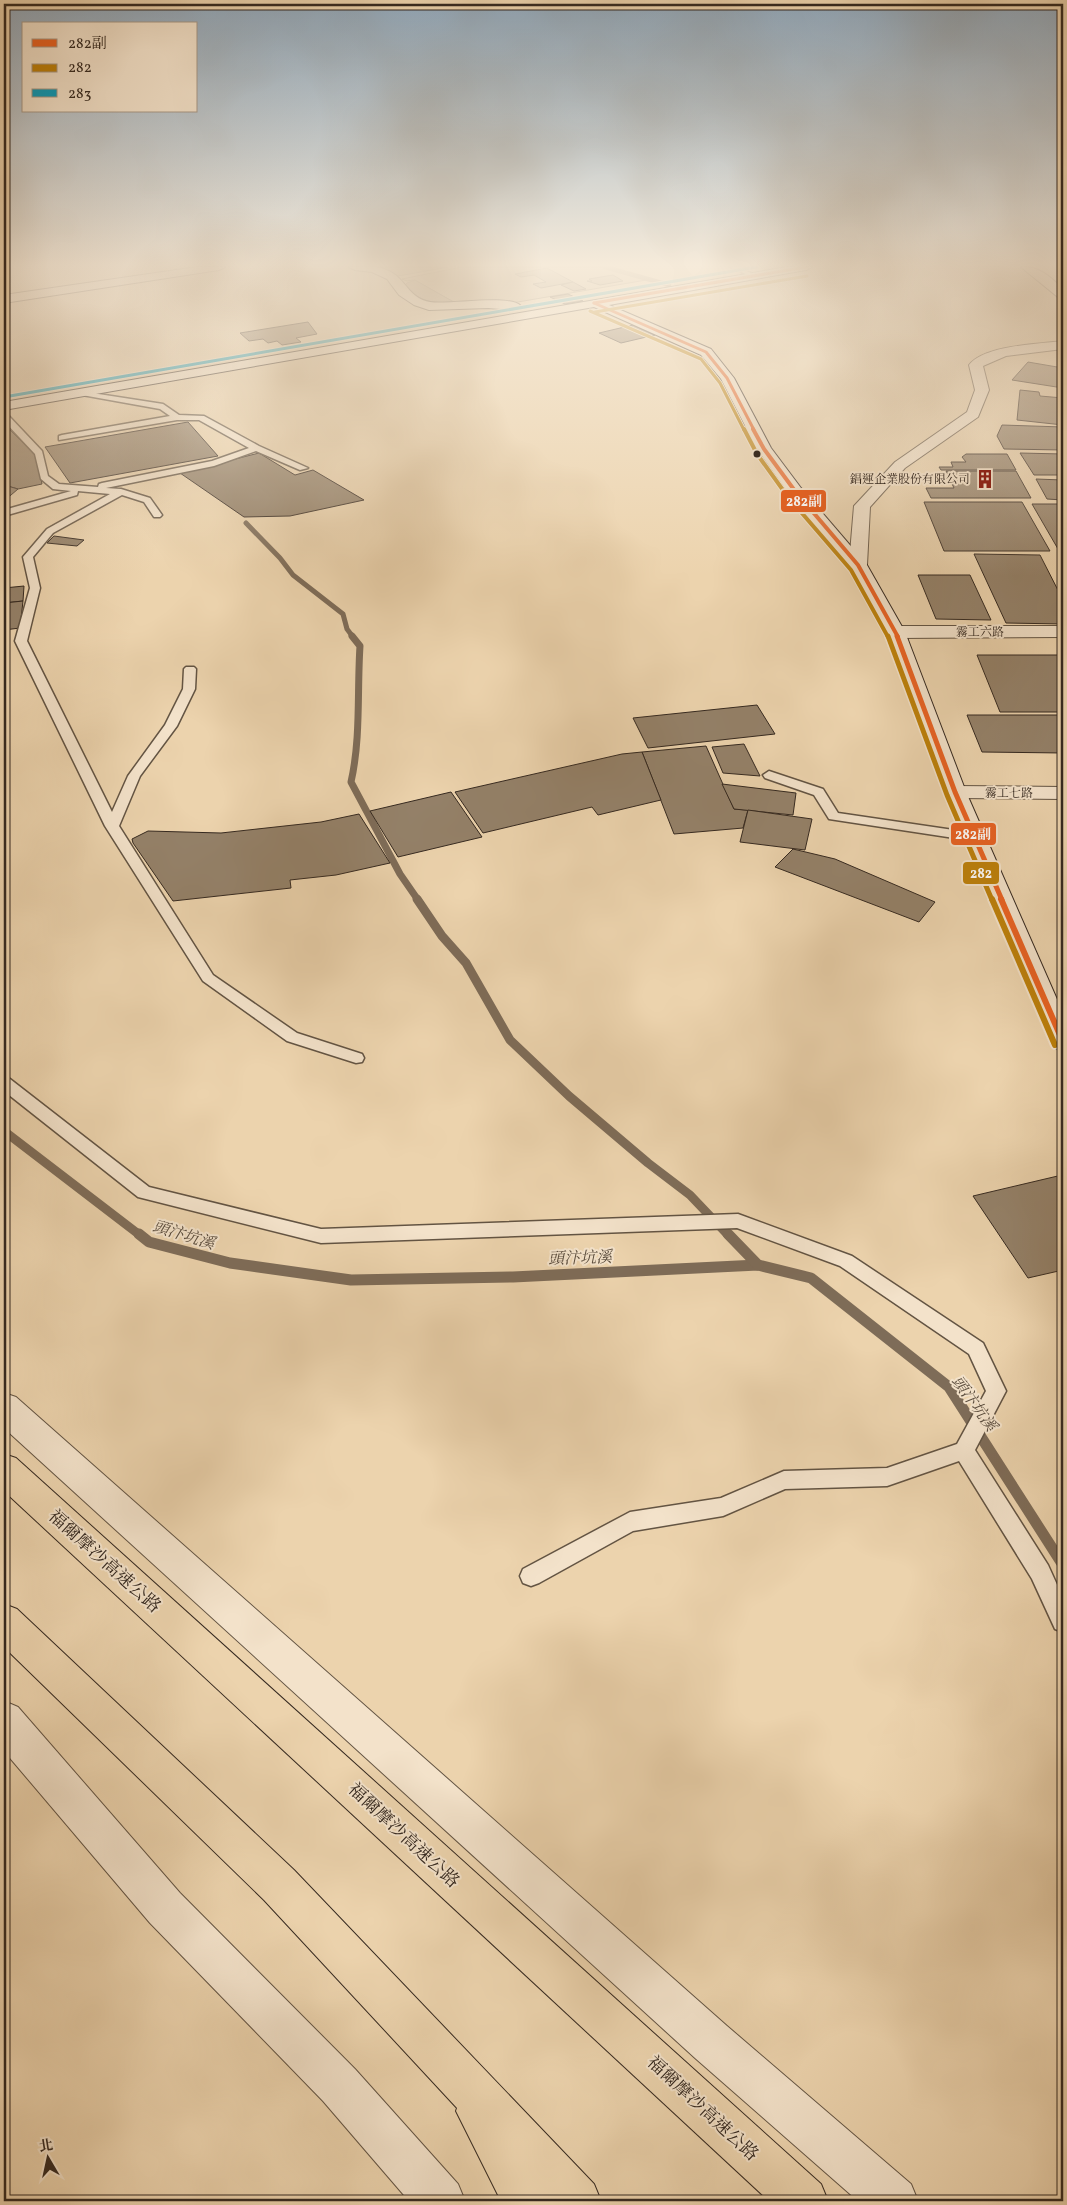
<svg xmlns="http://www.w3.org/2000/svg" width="1067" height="2205" viewBox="0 0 1067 2205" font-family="Vollkorn,'Noto Serif TC',serif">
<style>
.green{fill:#cdb695;stroke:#81705a}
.water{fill:#ae997d;stroke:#7e6c58}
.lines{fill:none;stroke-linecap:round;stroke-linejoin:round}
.stream-far4{stroke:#7e6c58;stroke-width:4.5}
.stream-far3{stroke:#7e6c58;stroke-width:5}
.stream-far2{stroke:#7e6c58;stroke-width:7}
.stream-far1{stroke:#7e6c58;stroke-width:9}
.stream{stroke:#7e6c58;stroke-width:11}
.building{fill:#948169;stroke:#352920}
.lane-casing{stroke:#635443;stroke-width:3}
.street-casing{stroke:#635443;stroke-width:2}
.secondary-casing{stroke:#352920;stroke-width:2}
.highway-casing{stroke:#352920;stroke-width:2}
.lane{fill:#f3e2ca;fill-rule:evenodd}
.street{fill:#f3e2ca;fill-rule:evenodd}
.secondary{fill:#f3e2ca;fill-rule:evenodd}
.highway{fill:#ecd3ad;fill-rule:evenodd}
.bus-1-far3-casing{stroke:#f3e2ca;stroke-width:5}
.bus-1-far2-casing{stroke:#f3e2ca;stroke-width:6}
.bus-1-far1-casing{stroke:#f3e2ca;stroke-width:8}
.bus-1-casing{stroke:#f3e2ca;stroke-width:10}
.bus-2-far3-casing{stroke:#f3e2ca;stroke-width:5}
.bus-2-far2-casing{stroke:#f3e2ca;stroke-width:6}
.bus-2-far1-casing{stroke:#f3e2ca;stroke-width:8}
.bus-2-casing{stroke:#f3e2ca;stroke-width:10}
.bus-3-casing{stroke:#f3e2ca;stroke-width:5}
.bus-1-far3{stroke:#e96222;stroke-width:3}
.bus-1-far2{stroke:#e96222;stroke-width:4}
.bus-1-far1{stroke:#e96222;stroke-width:5}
.bus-1{stroke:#e96222;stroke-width:6}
.bus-2-far3{stroke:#bd800a;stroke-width:3}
.bus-2-far2{stroke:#bd800a;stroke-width:4}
.bus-2-far1{stroke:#bd800a;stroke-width:5}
.bus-2{stroke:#bd800a;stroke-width:6}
.bus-3{stroke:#059cbd;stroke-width:3}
.bus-dot{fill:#352920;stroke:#f3e2ca;stroke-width:2}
.labels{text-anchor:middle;stroke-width:4;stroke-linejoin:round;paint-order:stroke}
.far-poi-label{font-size:12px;fill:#352920;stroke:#f3e2ca;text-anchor:end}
.far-street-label{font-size:12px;fill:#352920;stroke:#f3e2ca}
.water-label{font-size:16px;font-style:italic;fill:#594b3c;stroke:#f3e2ca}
.near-street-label{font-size:18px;fill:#352920;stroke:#f3e2ca}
.line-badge{stroke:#f3e2ca;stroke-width:2}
.badge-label{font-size:14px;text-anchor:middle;font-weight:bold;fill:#fff}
</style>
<rect width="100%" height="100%" fill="#ecd3ad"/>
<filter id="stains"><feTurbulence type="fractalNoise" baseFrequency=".004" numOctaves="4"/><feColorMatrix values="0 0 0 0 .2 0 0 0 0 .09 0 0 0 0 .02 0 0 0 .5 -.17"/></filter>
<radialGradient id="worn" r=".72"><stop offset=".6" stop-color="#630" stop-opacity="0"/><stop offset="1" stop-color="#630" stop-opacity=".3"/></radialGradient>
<g class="green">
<polygon points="380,267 448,267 398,276"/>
<polygon points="462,267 603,267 652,279 512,303 459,305 414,280 407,281 402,279"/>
</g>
<path class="water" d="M415,280L459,305C441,305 416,301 404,286L407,283Z"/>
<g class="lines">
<g class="stream-far4">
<polyline points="605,267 669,285"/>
<polyline points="1059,267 1063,269"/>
</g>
<polyline class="stream-far3" points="246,523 280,558 293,575 343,614 347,629 353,637"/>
<path class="stream-far2" d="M352,636L360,646C357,691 361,738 351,782L400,874L418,900"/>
<g class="stream-far1">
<polyline points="417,899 442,936 466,963 510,1040 569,1096 648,1163 690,1195 729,1236"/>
<polyline points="4,1131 141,1236"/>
</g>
<g class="stream">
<polyline points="139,1234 149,1242 230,1263 351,1280 513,1277 758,1265 811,1278 949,1387 1063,1565"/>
<polyline points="728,1234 758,1265"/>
</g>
</g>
<g class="building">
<polygon points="547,268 573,282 541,288 533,284 546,282 534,275 521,277 515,274"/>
<polygon points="613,275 623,281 600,285 587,281 592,281 589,279"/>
<polygon points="573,282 586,289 574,291 561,285"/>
<polygon points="568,294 583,301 565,304 550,297"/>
<polygon points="308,322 317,334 296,338 301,342 282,345 277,341 268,343 263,339 249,341 240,333"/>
<polygon points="633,325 655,335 621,343 599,333"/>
<polygon points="1028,362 1063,368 1063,388 1012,380"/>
<polygon points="1020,390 1039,392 1040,396 1063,398 1063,425 1017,420"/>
<polygon points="188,422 218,456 70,483 45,447"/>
<polygon points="1002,425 1063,427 1063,450 1004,449 997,436"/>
<polygon points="7,427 36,455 42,484 18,489 4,485 4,428"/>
<polygon points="259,453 295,475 313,470 364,500 290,516 244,517 180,473"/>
<polygon points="1020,453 1063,454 1063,475 1034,475"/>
<polygon points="966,454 1007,454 1016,470 941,470 939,467 953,467 951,462 966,462 962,457"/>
<polygon points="946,471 1016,471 1031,498 931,498 926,488 954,488"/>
<polygon points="1036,479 1063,480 1063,500 1047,499"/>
<polygon points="4,485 18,489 4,501"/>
<polygon points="924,502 1022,502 1050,551 944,551"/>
<polygon points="1032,504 1063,504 1063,550 1058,549"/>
<polygon points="54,536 84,540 77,546 47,543"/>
<polygon points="974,554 1040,555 1063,600 1063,624 1006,623"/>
<polygon points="918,575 970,575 991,620 936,619"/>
<polygon points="24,586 23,601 4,603 4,588"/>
<polygon points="23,601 20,628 4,630 4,603"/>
<polygon points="977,655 1062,655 1063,712 1000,712"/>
<polygon points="757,705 775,734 648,748 633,718"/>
<polygon points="967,715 1063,715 1063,753 982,752"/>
<polygon points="744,744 760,776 723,773 712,747"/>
<polygon points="706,746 734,809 748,810 743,828 674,834 642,752"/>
<polygon points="642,752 661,800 598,815 592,807 483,833 455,792 622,754"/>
<polygon points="722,784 796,793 793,815 734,809"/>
<polygon points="451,792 482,837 398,857 370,811"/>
<polygon points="748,810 812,819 805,850 740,842"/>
<polygon points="359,814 390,863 336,875 290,880 291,888 173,901 133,843 132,839 148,831 221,833 321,822"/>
<polygon points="793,849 835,859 935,902 919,922 775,867"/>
<polygon points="1062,1175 1063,1270 1028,1278 973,1196"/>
</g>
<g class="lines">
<g class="lane-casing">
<g id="lane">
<polygon points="730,267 738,267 755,275 750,276"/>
<polygon points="79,391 163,404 179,415 204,416 259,446 308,468 300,470 256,451 214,466 106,488 121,489 150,498 162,515 160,517 154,517 144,502 122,495 53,533 33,557 40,588 27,641 112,812 128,776 165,725 183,689 184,669 186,667 194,667 196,669 195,689 177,726 140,776 119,826 213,975 297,1033 362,1054 364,1058 362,1062 356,1063 287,1041 203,981 105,826 15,641 30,588 23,557 47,529 110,494 78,491 77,495 4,516 4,510 71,491 53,489 41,479 35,454 4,421 4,414 7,414 42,451 48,476 59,484 98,487 99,484 102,483 212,461 249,448 199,420 177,420 59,440 59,436 62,435 170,416 160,409 82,395 78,393"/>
<polygon points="769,771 823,789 838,813 974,833 981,837 974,841 829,819 814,795 765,778 763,775"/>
<polygon points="4,1077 10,1079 149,1187 321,1229 738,1214 852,1256 983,1343 1006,1391 975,1450 1048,1565 1063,1598 1063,1632 1055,1629 1032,1579 959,1461 887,1486 785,1489 723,1516 633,1531 539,1583 531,1586 523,1583 520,1576 523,1569 630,1512 721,1498 784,1471 887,1468 957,1444 986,1391 969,1354 840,1266 737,1228 321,1243 138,1197 4,1091"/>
</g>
</g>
<g class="street-casing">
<g id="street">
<path d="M1063,341V349L1006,356L983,366L989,390L978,417L905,468L870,507L867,565L864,569H852L849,565L854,506L895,462L967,412L975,390L969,365C985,345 1039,344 1063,341Z"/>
<polygon points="896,626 1063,626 1063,637 896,638 889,636 887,632 889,628"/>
<polygon points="955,786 1063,787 1063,799 955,798 947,797 944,792 947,787"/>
<polygon points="4,1393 16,1397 727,2026 911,2184 918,2201 858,2201 695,2058 4,1428"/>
<polygon points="4,1701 18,1707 180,1893 355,2069 458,2184 465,2201 409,2201 323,2101 150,1923 4,1751"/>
</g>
</g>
<g class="secondary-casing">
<g id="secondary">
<polygon points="197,267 225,267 219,270 4,303 4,295"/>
<path d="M349,267C365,266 381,265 394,274C406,282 411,299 430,302C448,305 510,294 521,306L515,310L488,308L429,310L414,305L399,295L387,279L372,272L355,270Z"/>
<polygon points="787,267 812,267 806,270 609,305 711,349 734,378 771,448 801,488 867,565 905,632 966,792 1063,1013 1063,1051 1054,1048 1050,1042 944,792 887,632 850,567 789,494 757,449 721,379 701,355 594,307 4,410 4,402"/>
<path d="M1021,267C1040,266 1050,277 1063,289V299L1059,298Z"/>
</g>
</g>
<g class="highway-casing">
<g id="highway">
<polygon points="4,1454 16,1458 821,2184 828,2201 769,2201 4,1491"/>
<polygon points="4,1604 17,1609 294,1870 594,2184 601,2201 501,2201 456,2111 457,2108 264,1900 4,1647"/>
</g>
</g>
<use href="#lane" class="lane"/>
<use href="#street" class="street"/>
<use href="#secondary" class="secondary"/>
<use href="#highway" class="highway"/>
<g class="bus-1-far3-casing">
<g id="bus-1-far3">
<polyline points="594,303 706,352 727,378 754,430"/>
<polyline points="594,303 806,267"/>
</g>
</g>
<g class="bus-1-far2-casing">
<polyline id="bus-1-far2" points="753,429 764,449 795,491 858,565 898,637"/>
</g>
<g class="bus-1-far1-casing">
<polyline id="bus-1-far1" points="897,636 955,792 1002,900"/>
</g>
<g class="bus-1-casing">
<polyline id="bus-1" points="1001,899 1063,1042"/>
</g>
<g class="bus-2-far3-casing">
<g id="bus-2-far3">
<polyline points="590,311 701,359 720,383 744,430"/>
<polyline points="595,312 807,276"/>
</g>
</g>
<g class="bus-2-far2-casing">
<polyline id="bus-2-far2" points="744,429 757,454 788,497 851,570 888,637"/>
</g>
<g class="bus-2-far1-casing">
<polyline id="bus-2-far1" points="888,636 947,795 992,900"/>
</g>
<g class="bus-2-casing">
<polyline id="bus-2" points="992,899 1055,1045"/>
</g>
<g class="bus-3-casing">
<polyline id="bus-3" points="4,397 756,267"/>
</g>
<use href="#bus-1-far3" class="bus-1-far3"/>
<use href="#bus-1-far2" class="bus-1-far2"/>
<use href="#bus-1-far1" class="bus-1-far1"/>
<use href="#bus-1" class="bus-1"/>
<use href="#bus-2-far3" class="bus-2-far3"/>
<use href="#bus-2-far2" class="bus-2-far2"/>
<use href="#bus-2-far1" class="bus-2-far1"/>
<use href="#bus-2" class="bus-2"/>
<use href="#bus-3" class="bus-3"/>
</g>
<linearGradient id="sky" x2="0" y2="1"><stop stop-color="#91a9bd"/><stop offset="0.46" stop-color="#f6ebda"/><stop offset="1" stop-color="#f6ebda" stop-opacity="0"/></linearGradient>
<rect width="1067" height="576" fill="url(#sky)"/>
<defs>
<g id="building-bare" transform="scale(1.5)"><path d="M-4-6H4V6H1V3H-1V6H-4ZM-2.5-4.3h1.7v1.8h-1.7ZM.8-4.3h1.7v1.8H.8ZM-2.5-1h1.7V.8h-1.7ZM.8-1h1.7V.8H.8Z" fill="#8f2418" stroke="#f3e2ca" stroke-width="2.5" paint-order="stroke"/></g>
</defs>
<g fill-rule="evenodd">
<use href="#building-bare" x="985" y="479"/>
</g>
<circle class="bus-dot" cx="757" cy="454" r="4.5"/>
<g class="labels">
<g class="far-poi-label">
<text x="970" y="483">錩運企業股份有限公司</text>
</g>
<g class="far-street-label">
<text x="980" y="636">霧工六路</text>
<text x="1009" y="797">霧工七路</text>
</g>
<g class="water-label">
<text transform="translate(184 1234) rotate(17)" y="6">頭汴坑溪</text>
<text transform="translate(580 1257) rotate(-2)" y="6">頭汴坑溪</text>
<text transform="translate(975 1403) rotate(54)" y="6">頭汴坑溪</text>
</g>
<g class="near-street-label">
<text transform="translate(105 1561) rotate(42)" y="6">福爾摩沙高速公路</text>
<text transform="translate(404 1835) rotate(43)" y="6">福爾摩沙高速公路</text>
<text transform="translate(703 2108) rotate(43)" y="6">福爾摩沙高速公路</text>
</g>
</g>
<g class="line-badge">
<rect x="780" y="489" width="47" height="24" rx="5" fill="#e96222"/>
<rect x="950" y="822" width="47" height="24" rx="5" fill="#e96222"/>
<rect x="962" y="861" width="38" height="24" rx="5" fill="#bd800a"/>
</g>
<g class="badge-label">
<text x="804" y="506">282副</text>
<text x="973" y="839">282副</text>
<text x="981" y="878">282</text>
</g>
<rect width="1067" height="2205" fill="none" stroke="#ecd3ad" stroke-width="20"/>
<rect x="5" y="5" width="1057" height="2195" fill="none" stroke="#352920" stroke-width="2.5"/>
<rect x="10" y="10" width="1047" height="2185" fill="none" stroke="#352920"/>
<rect x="22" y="22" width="175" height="90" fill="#f3e2ca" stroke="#a79886"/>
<rect x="32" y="39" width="25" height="8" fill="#e96222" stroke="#a79886"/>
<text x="68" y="48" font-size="15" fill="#352920">282副</text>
<rect x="32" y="64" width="25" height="8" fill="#bd800a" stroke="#a79886"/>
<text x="68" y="72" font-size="15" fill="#352920">282</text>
<rect x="32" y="89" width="25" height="8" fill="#059cbd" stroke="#a79886"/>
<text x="68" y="98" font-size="15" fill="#352920">283</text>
<g transform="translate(48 2158) rotate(351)" stroke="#f3e2ca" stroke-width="4" paint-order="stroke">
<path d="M0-4L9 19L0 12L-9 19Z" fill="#352920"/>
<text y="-8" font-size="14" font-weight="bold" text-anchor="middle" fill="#352920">北</text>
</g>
<rect width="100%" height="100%" filter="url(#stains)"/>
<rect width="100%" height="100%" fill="url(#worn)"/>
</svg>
